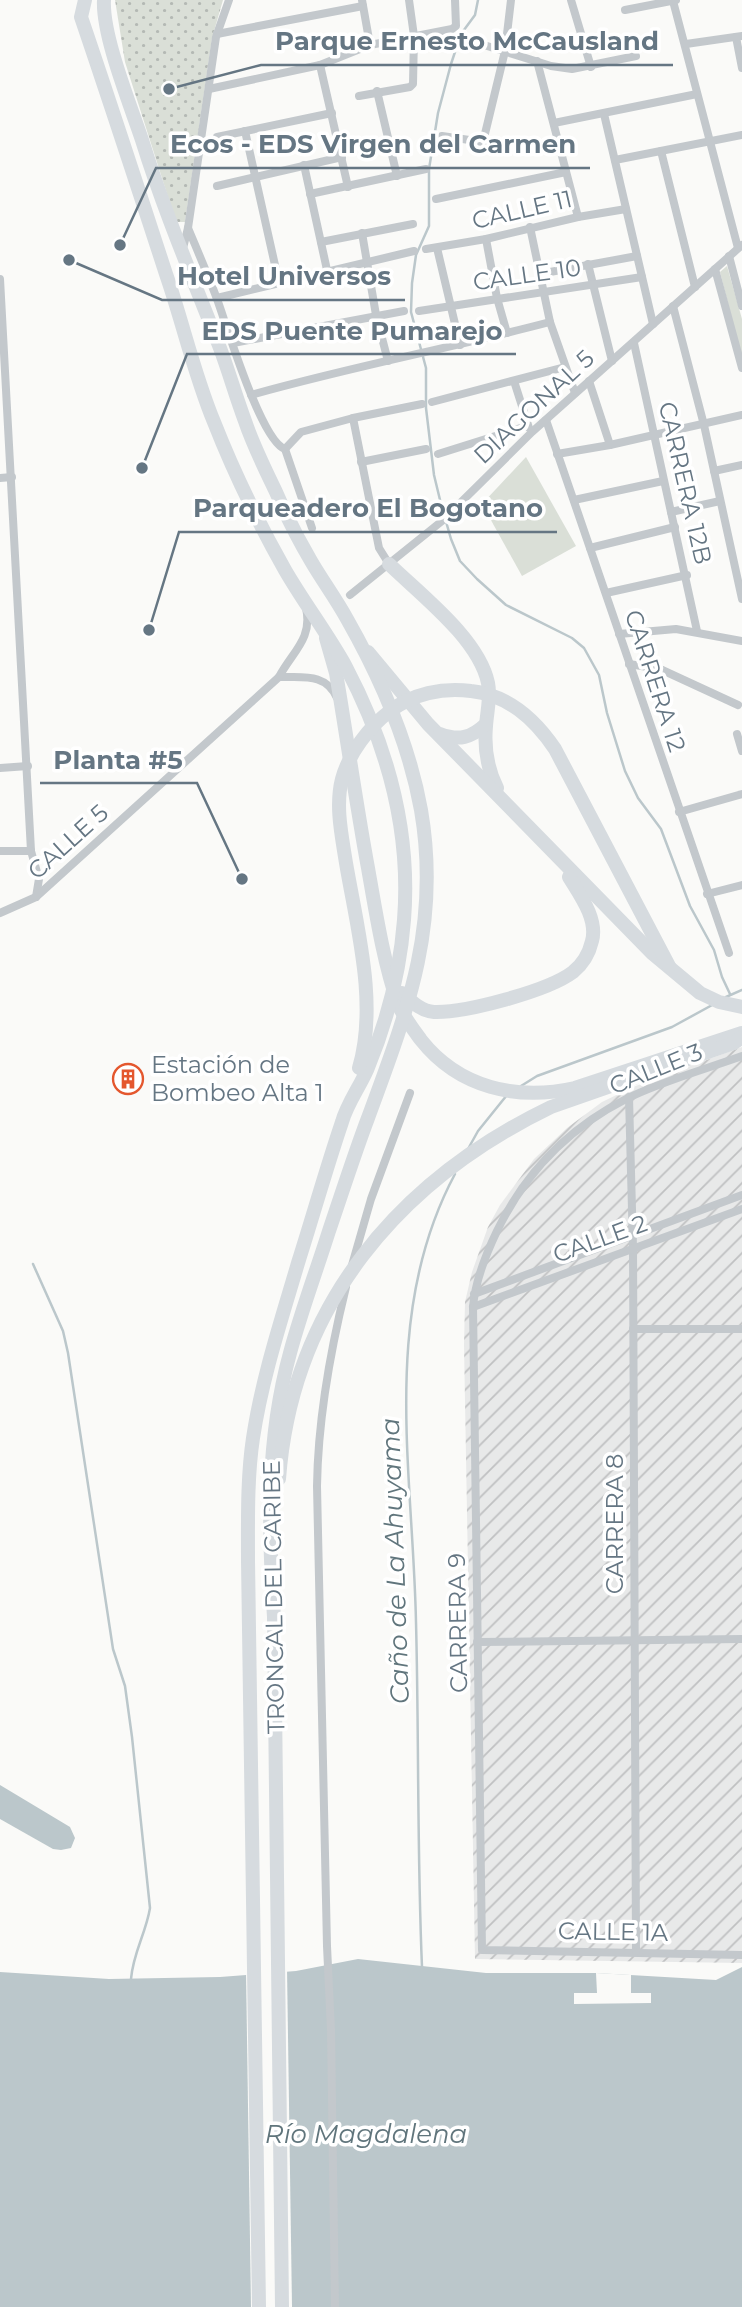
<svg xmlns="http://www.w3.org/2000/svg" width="742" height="2307" viewBox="0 0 742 2307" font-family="Montserrat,sans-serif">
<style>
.industrial{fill:url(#industrial-furrows)}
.grass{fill:#dadfd7}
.park{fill:url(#park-dots)}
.water{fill:#bbc7cb}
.pier{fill:#fafaf8}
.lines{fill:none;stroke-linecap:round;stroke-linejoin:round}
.stream{stroke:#bbc7cb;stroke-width:2.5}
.minor{stroke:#c3c8cc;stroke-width:8}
.primary{stroke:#d6dbdf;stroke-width:14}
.trunk{stroke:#d6dbdf;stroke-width:14}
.labels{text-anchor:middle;stroke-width:7;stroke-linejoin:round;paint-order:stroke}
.street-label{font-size:24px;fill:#657683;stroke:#fff}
.poi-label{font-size:24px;fill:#657683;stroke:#fff;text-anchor:start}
.water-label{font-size:26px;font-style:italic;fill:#60757c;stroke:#fff}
.leader{fill:none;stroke:#657683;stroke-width:2.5}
.callout-dot{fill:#657683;stroke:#fff;stroke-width:2.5}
.callout-label{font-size:26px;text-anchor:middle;font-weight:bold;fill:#657683;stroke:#fff;stroke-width:7;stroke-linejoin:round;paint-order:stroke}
</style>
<defs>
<pattern id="industrial-furrows" width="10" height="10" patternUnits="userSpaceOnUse" patternTransform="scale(1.75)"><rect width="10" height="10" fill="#e8e9e9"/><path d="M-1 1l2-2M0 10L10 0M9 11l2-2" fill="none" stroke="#c0c1c2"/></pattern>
<pattern id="park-dots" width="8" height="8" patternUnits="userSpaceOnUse" patternTransform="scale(1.75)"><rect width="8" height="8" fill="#dadfd7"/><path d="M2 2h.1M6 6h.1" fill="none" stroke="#b4b9b4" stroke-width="1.8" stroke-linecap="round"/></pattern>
</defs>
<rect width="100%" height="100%" fill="#fafaf8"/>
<polygon class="industrial" points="742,1047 742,1963 475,1959 464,1345 465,1302 472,1272 488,1227 500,1205 534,1159 567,1128 602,1102 633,1087"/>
<g class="grass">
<polygon points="727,266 742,319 742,358 720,272"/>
<polygon points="526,457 576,546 522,576 482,504"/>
</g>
<polygon class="park" points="115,0 223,0 212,38 185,222 176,222 125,62"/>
<g class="water">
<polygon points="0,1785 70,1827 75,1838 71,1848 61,1850 53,1849 0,1819"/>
<polygon points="358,1959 486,1973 596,1973 716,1980 742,1967 742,2307 0,2307 0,1972 109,1979 220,1977 296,1971"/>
</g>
<g class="pier">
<polygon points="287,1968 292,2307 251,2307 246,1971"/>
<polygon points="596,1973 631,1975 631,1993 651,1993 651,2003 574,2004 574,1993 597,1993"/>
</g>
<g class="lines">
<g class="stream">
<polyline points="478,0 475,15 461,34 451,64 438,113 429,169 429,226 416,255 412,283 411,312 426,368 426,408 434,475 441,504 451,539 460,561 477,579 506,605 572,638 584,648 599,675 607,713 625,771 638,798 661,829 690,906 714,950 722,977 730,994"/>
<polyline points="726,997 742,990"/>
<polyline points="521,1086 537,1076 672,1027 714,1004"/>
<polyline points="468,1149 478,1131 507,1095"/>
<path d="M33,1264L63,1331L68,1353L113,1649L125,1686L132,1737L150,1908C146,1933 133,1953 131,1979"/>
<path d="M422,1967C417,1852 419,1737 416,1622C413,1471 380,1314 455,1174"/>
</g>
<g class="minor">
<polyline points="362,0 370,45"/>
<polyline points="571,0 591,67"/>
<polyline points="673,1 738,248"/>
<polyline points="625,10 676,0"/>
<polyline points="217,34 363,6"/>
<polyline points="736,37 742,68"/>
<polyline points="468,40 551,66 572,69 636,56"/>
<polyline points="686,44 742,36"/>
<polyline points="537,61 578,217"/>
<polyline points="320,65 348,187"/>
<polyline points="209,89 320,65 370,45 452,29 456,26 455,0"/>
<polyline points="377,91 397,176"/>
<polyline points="359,96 410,87 413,84 414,36 409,0"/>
<polyline points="604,114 653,324"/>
<polyline points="554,123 697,94"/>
<polyline points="245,131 279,283"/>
<polyline points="442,136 483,142 505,51 511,0"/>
<polyline points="217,137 332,113"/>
<polyline points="661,151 695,287"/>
<polyline points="615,160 742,135"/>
<polyline points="304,165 327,270"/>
<polyline points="217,186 342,157"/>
<polyline points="310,194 426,169"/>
<polyline points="436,199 566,172"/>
<polyline points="530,227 550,322 575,393"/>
<path d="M188,228C198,252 208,275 217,299C227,326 261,441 285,449L301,432L353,418L422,404"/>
<polyline points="362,233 376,315 388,361"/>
<polyline points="486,239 497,298 507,333"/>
<polyline points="321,242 413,224"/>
<polyline points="183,248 188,228 216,37 229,0"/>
<polyline points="437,248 460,345"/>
<polyline points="426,249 486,239 578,217 626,209"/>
<polyline points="729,256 742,306"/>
<polyline points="588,264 612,361"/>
<polyline points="715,269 742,368"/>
<polyline points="539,274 637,256"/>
<polyline points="0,279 31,851 39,879 36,897"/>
<polyline points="217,298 414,251"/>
<polyline points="673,306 704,425 742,599"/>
<polyline points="419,311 642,277"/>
<polyline points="233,343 404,311"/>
<polyline points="634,343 697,631"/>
<polyline points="514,381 529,428"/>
<polyline points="589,381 610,445"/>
<path d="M251,395C350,367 451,348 550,322"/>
<polyline points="432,402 565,367"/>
<polyline points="353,418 379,548 389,564"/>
<polyline points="546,420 729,953"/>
<polyline points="285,449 312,528"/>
<polyline points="438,454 527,426"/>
<polyline points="557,454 610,445 742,415"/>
<polyline points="361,462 426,449"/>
<polyline points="714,471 742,465"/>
<polyline points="0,478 12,477"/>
<polyline points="574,500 663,481"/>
<polyline points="671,512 720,501"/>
<polyline points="590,548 675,527"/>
<polyline points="606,593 687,575"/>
<polyline points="350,595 442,521 532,432 742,245"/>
<polyline points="619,634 676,629 742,641"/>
<polyline points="629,664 660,669 738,705"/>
<path d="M279,677C301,678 326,672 337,698"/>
<polyline points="737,734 742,751"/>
<polyline points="0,768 28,766"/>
<polyline points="679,812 742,794"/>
<polyline points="0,851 31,851"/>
<polyline points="707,894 742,885"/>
<path d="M0,913L36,897L279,677C292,652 313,639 306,608"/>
<path d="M742,1056C706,1069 659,1082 626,1099C569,1128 525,1173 497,1231C486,1254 475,1282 473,1307L482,1950L742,1955"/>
<polyline points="629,1097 633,1247 636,1951"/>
<polyline points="352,1265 371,1199 410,1093"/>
<polyline points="474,1294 742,1195"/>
<polyline points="473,1307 742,1209"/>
<polyline points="633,1329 742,1329"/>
<polyline points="477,1642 742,1639"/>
<path d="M335,2307L331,2030L327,1946L317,1486C318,1419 330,1352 346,1287"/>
</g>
<g class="primary">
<path d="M389,564C421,595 479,639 488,683C491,697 487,711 486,726C484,748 487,768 497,788"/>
<path d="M326,638L336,673C347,738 356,803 368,868C376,913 383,960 398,1004C403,1016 413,1029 421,1040C459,1088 517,1101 575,1088L742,1033"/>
<polyline points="368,652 428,724 652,953 700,993 719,1002 742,1007"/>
<path d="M440,734C459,741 471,738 486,724"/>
<path d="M402,993C411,1001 421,1011 434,1012C465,1013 548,991 573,972C583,964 589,954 592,941C598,919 580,895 569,877"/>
</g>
<g class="trunk">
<path d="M85,0L81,17C110,102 138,188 166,274C183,323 194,374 214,422C234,473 258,522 285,570C304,603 328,634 346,667C387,745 411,832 404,920C400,972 387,1022 367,1070C359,1088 347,1104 342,1122C326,1169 313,1216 298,1263C281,1321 262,1378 253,1438C247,1478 248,1520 248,1561L259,2307"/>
<path d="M104,0C102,35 130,104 142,140C164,211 193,279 220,348C229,372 236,397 245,421C253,445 265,469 276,492C286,515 298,539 311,561C322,580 336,599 347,619C380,677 409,743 421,810C441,926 407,1012 368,1118C354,1155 342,1193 329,1231C316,1272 301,1312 290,1353C266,1440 268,1528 274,1617L282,2307"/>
<path d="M359,1068C378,1004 357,928 346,863C342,837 335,806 342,779C349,753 369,727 390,711C413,694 442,687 471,691C508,695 534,718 555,749L669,966"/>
<path d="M279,1479C292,1306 398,1181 551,1107L734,1043L742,1037"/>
</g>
</g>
<defs>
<g id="building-ring" transform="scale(1.575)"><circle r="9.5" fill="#fff" stroke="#e4572e" stroke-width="1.5"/><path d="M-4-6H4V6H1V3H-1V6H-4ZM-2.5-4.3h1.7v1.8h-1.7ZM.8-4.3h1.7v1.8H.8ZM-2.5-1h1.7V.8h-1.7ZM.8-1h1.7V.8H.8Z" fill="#e4572e"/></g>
</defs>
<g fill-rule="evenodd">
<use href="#building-ring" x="128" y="1079"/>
</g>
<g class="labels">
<g class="street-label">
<text transform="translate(522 210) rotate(-13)" y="8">CALLE 11</text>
<text transform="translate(527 275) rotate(-8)" y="8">CALLE 10</text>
<text transform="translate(534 407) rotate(-43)" y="8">DIAGONAL 5</text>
<text transform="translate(685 483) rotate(77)" y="8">CARRERA 12B</text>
<text transform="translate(655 681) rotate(72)" y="8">CARRERA 12</text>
<text transform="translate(68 842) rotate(-42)" y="8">CALLE 5</text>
<text transform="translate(656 1069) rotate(-22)" y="8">CALLE 3</text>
<text transform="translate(600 1239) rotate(-20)" y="8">CALLE 2</text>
<text transform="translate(615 1524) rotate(-90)" y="8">CARRERA 8</text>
<text transform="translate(274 1597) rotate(-91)" y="8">TRONCAL DEL CARIBE</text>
<text transform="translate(458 1623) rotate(-91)" y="8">CARRERA 9</text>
<text transform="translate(613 1932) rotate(1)" y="8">CALLE 1A</text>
</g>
<g class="poi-label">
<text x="151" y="1073">Estación de<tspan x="151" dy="28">Bombeo Alta 1</tspan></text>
</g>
<g class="water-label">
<text transform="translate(395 1561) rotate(-92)" y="9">Caño de La Ahuyama</text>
<text x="366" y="2143">Río Magdalena</text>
</g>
</g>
<path class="leader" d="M169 89L261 65H673M120 245L156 168H590M69 260L162 300H405M142 468L187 354H516M149 630L179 532H557M242 879L197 783H40"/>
<g class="callout-dot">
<circle cx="169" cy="89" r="7"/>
<circle cx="120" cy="245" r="7"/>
<circle cx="69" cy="260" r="7"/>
<circle cx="142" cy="468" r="7"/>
<circle cx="149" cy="630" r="7"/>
<circle cx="242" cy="879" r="7"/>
</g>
<g class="callout-label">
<text x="467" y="50">Parque Ernesto McCausland</text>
<text x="373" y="153">Ecos - EDS Virgen del Carmen</text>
<text x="284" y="285">Hotel Universos</text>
<text x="352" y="340">EDS Puente Pumarejo</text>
<text x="368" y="517">Parqueadero El Bogotano</text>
<text x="118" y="769">Planta #5</text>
</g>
</svg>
